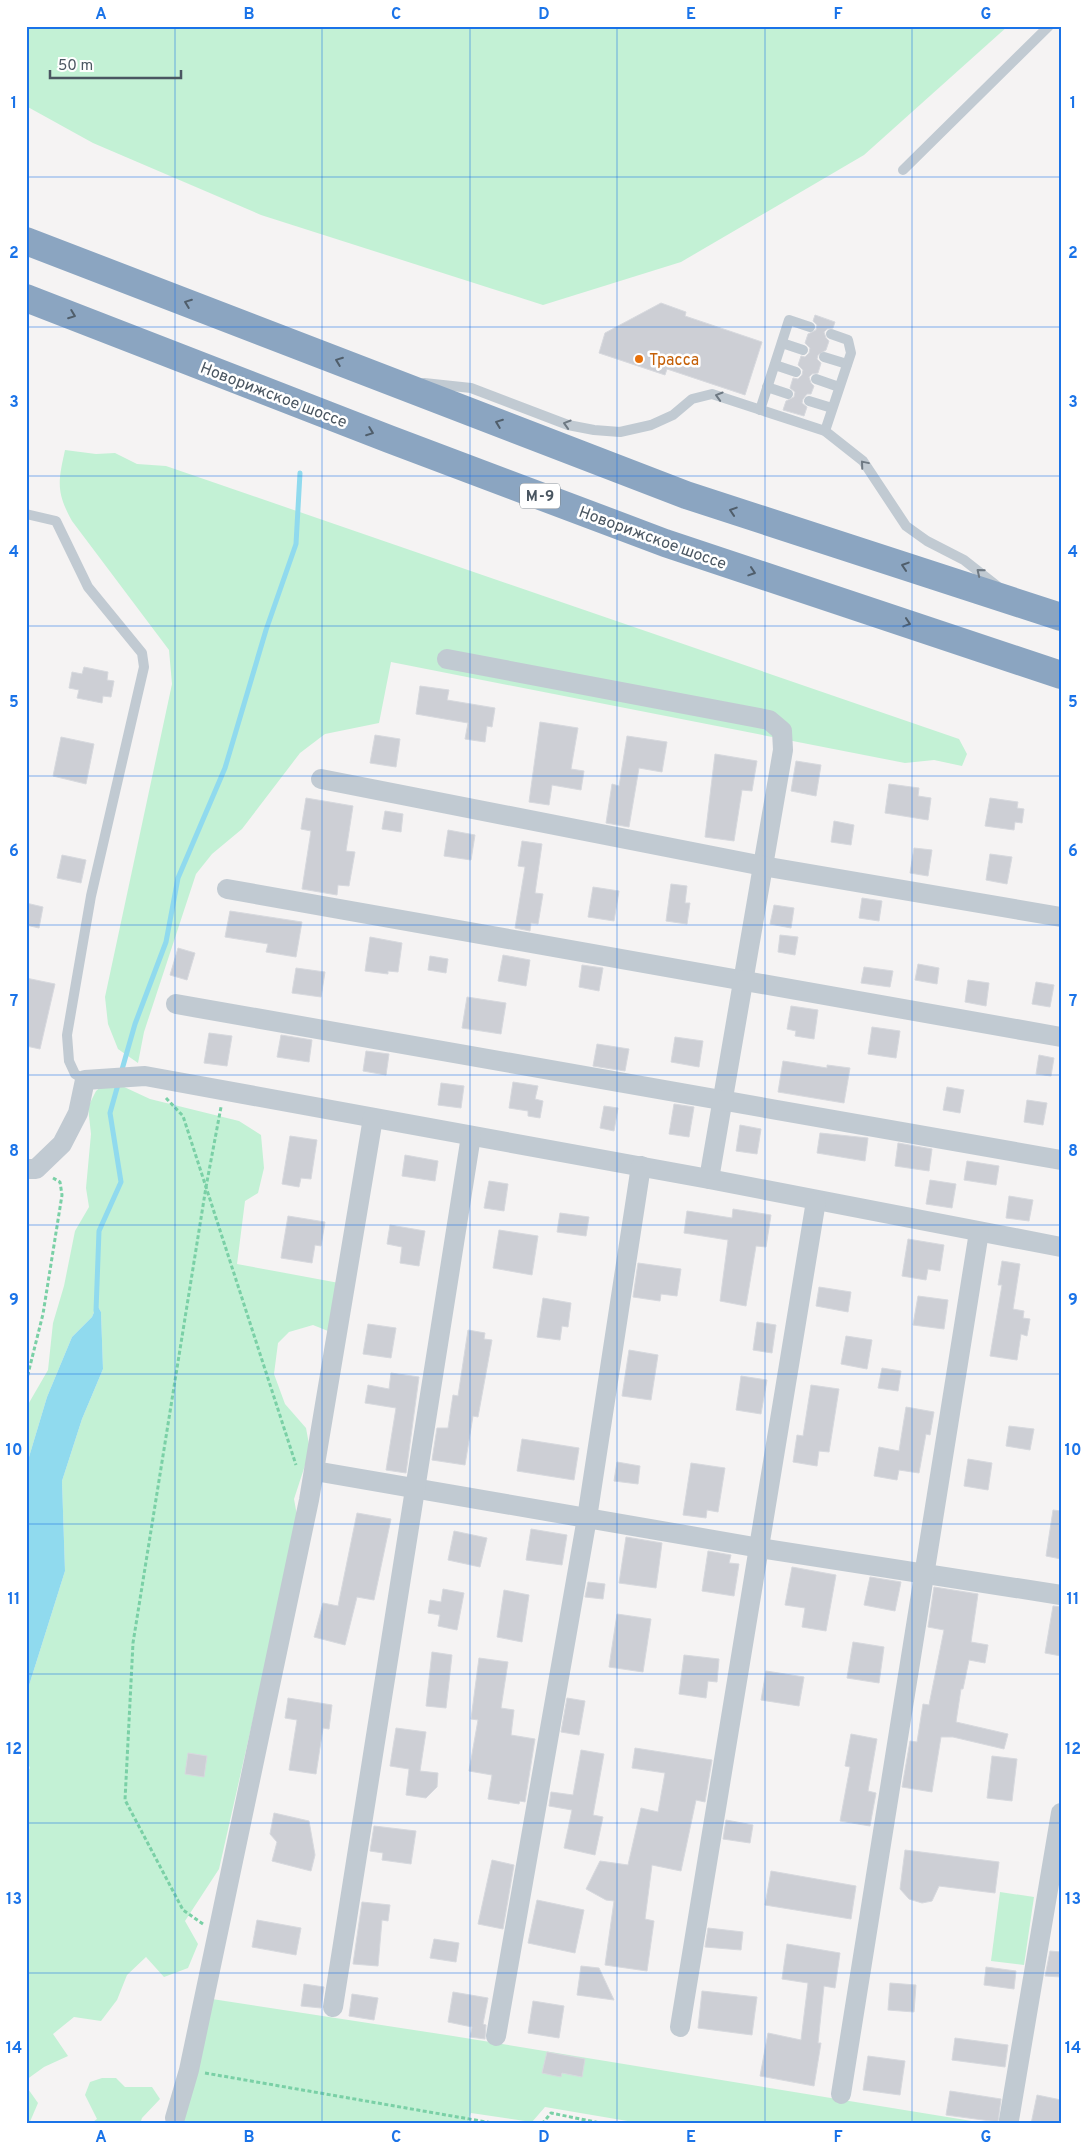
<svg xmlns="http://www.w3.org/2000/svg" width="1087" height="2150" viewBox="0 0 1087 2150" font-family="Overpass,sans-serif">
<style>
.green{fill:#c3f1d5}
.water{fill:#90daee}
.lines{fill:none;stroke-linecap:round;stroke-linejoin:round}
.stream{stroke:#90daee;stroke-width:5}
.building{fill:#cdcfd5;stroke:#d7d9de}
.path{stroke:#7ad0a6;stroke-width:3;stroke-dasharray:4 2.5;stroke-linecap:butt}
.service{stroke:#c1cad2;stroke-width:10}
.minor{stroke:#c1cad2;stroke-width:20}
.motorway{stroke:#8ba5c1;stroke-width:28}
.oneway{stroke:#505e6b}
.oneway2{stroke:#6e7983}
.grid{fill:none;stroke:#1a73e8;stroke-width:1;stroke-opacity:0.55}
.food-dot{fill:#e8710a;stroke:#fff;stroke-width:2}
.labels{text-anchor:middle;stroke-width:5;stroke-linejoin:round;paint-order:stroke}
.shield{fill:#fff;stroke:#808990;stroke-width:1}
.shield-label{font-size:15px;font-weight:bold;fill:#4a5661}
.food-label{font-size:16px;fill:#c56008;stroke:#fff;text-anchor:start}
.street-label{font-size:16px;fill:#4a5661;stroke:#fff}
.neatline{fill:none;stroke:#1a73e8;stroke-width:2}
.grid-label{font-size:16px;text-anchor:middle;font-weight:bold;fill:#1a73e8}
</style>
<rect width="100%" height="100%" fill="#f5f3f3"/>
<g class="green">
<polygon points="26,26 1008,26 864,155 681,262 543,305 261,215 93,143 26,106"/>
<path d="M65,450L96,454L115,453L137,464L166,466L959,739L967,754L962,766L934,760L905,763L391,662L379,723L325,734L300,753L242,829L212,854L196,874L144,1032L138,1063L118,1049L108,1024L105,997L172,684L169,650L72,521C56,492 58,482 65,450Z"/>
<polygon points="102,1086 122,1086 150,1099 239,1121 261,1135 264,1168 258,1193 245,1201 237,1264 339,1283 333,1333 313,1325 289,1332 278,1343 274,1374 285,1404 306,1428 310,1450 294,1499 298,1521 219,1869 185,1921 198,1944 188,1968 164,1977 146,1957 127,1975 117,2000 101,2021 74,2017 53,2034 68,2056 44,2067 26,2080 26,1774 30,1768 26,1758 26,1695 65,1571 62,1481 82,1419 103,1369 101,1312 97,1305 92,1317 72,1337 47,1397 26,1467 26,1408 48,1370 53,1323 64,1286 75,1231 89,1207 86,1188 91,1134 88,1107 96,1091"/>
<polygon points="1000,1892 1034,1897 1024,1965 991,1961"/>
<polygon points="212,1999 453,2036 990,2124 645,2124 545,2107 532,2122 471,2113 467,2124 186,2124 180,2118"/>
<polygon points="102,2078 116,2078 125,2087 152,2087 160,2099 142,2118 140,2124 90,2124 97,2119 85,2095 90,2082"/>
<polygon points="26,2086 38,2103 29,2124 26,2124"/>
</g>
<polygon class="water" points="97,1305 101,1312 103,1369 82,1419 62,1481 65,1571 26,1695 26,1467 47,1397 72,1337 92,1317"/>
<g class="lines">
<g class="stream">
<polyline points="121,1073 135,1024 166,942 178,878 225,768 266,630 296,544 300,473"/>
<polyline points="96,1311 99,1231 121,1182 110,1113 119,1081"/>
</g>
</g>
<g class="building">
<polygon points="661,303 686,312 685,316 762,342 745,395 667,369 665,375 599,353 605,333"/>
<polygon points="815,315 835,322 833,328 827,329 824,332 826,338 829,341 826,350 818,355 817,359 821,363 818,373 812,374 809,377 811,383 814,386 811,394 807,394 803,399 802,403 807,407 804,416 783,410 786,401 794,397 795,392 790,388 793,378 798,379 802,375 803,370 798,365 801,356 805,357 809,353 810,348 805,343 808,334 816,330 817,325 813,321"/>
<polygon points="84,667 108,672 107,680 114,681 111,697 103,696 102,703 77,698 79,690 69,688 72,672 82,674"/>
<polygon points="420,686 449,690 447,700 495,708 492,727 487,726 485,742 465,739 468,723 416,714"/>
<polygon points="540,722 578,728 571,769 584,771 581,790 552,785 549,805 529,802"/>
<polygon points="375,735 400,739 396,767 370,763"/>
<polygon points="627,736 667,742 662,772 639,768 629,827 606,823 612,784 619,786"/>
<polygon points="61,737 94,744 86,784 53,776"/>
<polygon points="715,754 757,761 752,791 742,790 734,841 705,837"/>
<polygon points="796,761 821,765 816,796 791,791"/>
<polygon points="889,784 919,788 918,796 931,798 928,820 885,813"/>
<polygon points="306,798 353,806 346,851 355,852 349,886 338,885 337,895 302,889 311,831 301,829"/>
<polygon points="990,798 1018,802 1017,808 1024,809 1022,823 1015,822 1014,830 985,826"/>
<polygon points="385,811 403,814 401,832 382,829"/>
<polygon points="834,821 854,825 851,845 831,842"/>
<polygon points="448,830 475,835 471,860 444,856"/>
<polygon points="522,841 542,844 535,893 543,894 538,924 531,923 530,931 515,928 525,867 518,866"/>
<polygon points="914,848 932,850 928,876 910,873"/>
<polygon points="990,854 1012,857 1007,884 986,880"/>
<polygon points="62,855 86,860 81,883 57,878"/>
<polygon points="671,884 687,886 685,903 690,903 687,924 666,921"/>
<polygon points="593,887 619,891 614,921 588,917"/>
<polygon points="862,898 882,901 879,921 859,918"/>
<polygon points="26,903 43,907 39,928 26,925"/>
<polygon points="774,905 794,908 791,928 770,924"/>
<polygon points="230,911 302,922 296,957 266,952 268,944 225,937"/>
<polygon points="780,935 798,937 795,955 778,952"/>
<polygon points="370,937 402,943 398,972 388,971 388,974 365,971"/>
<polygon points="178,948 195,953 187,980 170,975"/>
<polygon points="503,955 530,960 526,986 498,981"/>
<polygon points="430,956 448,959 446,973 428,970"/>
<polygon points="918,964 939,968 937,984 915,980"/>
<polygon points="582,965 603,968 599,991 579,987"/>
<polygon points="864,967 893,971 890,987 861,983"/>
<polygon points="296,968 325,972 321,997 292,993"/>
<polygon points="26,978 55,984 40,1049 26,1046"/>
<polygon points="968,980 989,983 986,1006 965,1002"/>
<polygon points="1036,982 1054,985 1050,1007 1032,1004"/>
<polygon points="467,997 506,1003 501,1034 462,1028"/>
<polygon points="791,1006 818,1010 814,1039 795,1036 796,1031 787,1029"/>
<polygon points="872,1027 900,1031 896,1058 868,1054"/>
<polygon points="209,1033 232,1036 227,1066 204,1063"/>
<polygon points="281,1035 312,1040 309,1062 277,1057"/>
<polygon points="675,1037 703,1041 699,1067 671,1062"/>
<polygon points="597,1044 629,1049 625,1071 593,1066"/>
<polygon points="366,1051 389,1054 386,1075 363,1071"/>
<polygon points="1039,1055 1054,1058 1051,1076 1036,1074"/>
<polygon points="783,1061 827,1068 827,1065 850,1068 844,1103 778,1092"/>
<polygon points="513,1082 538,1086 535,1099 543,1101 540,1118 528,1116 528,1111 509,1108"/>
<polygon points="441,1083 464,1086 461,1108 438,1105"/>
<polygon points="947,1087 964,1090 960,1113 943,1110"/>
<polygon points="1027,1100 1047,1103 1043,1125 1024,1122"/>
<polygon points="674,1104 694,1107 689,1137 669,1134"/>
<polygon points="604,1106 618,1108 614,1131 600,1128"/>
<polygon points="740,1125 761,1129 757,1154 736,1151"/>
<polygon points="820,1133 868,1138 865,1161 817,1153"/>
<polygon points="290,1136 317,1140 311,1179 301,1178 299,1187 282,1184"/>
<polygon points="898,1143 932,1149 929,1171 895,1166"/>
<polygon points="405,1155 438,1161 435,1181 402,1176"/>
<polygon points="967,1161 999,1166 996,1185 964,1180"/>
<polygon points="930,1180 956,1184 952,1208 926,1204"/>
<polygon points="489,1181 508,1184 504,1211 484,1208"/>
<polygon points="1009,1196 1033,1200 1029,1221 1006,1218"/>
<polygon points="733,1209 771,1215 766,1247 756,1246 746,1306 720,1301 728,1240 684,1233 687,1211 732,1218"/>
<polygon points="560,1213 589,1217 586,1236 557,1232"/>
<polygon points="288,1216 325,1222 321,1246 315,1245 312,1263 281,1258"/>
<polygon points="390,1225 425,1231 419,1266 400,1263 402,1247 387,1244"/>
<polygon points="499,1230 538,1236 532,1275 493,1268"/>
<polygon points="908,1239 944,1245 940,1271 928,1269 926,1280 902,1276"/>
<polygon points="1002,1261 1020,1264 1013,1309 1024,1311 1023,1318 1030,1319 1027,1336 1021,1334 1017,1360 990,1356 1002,1285 998,1285"/>
<polygon points="638,1263 681,1269 677,1296 661,1294 660,1301 633,1297"/>
<polygon points="819,1287 851,1292 848,1312 816,1306"/>
<polygon points="918,1296 948,1300 944,1329 913,1325"/>
<polygon points="543,1298 571,1303 568,1327 562,1326 560,1340 537,1337"/>
<polygon points="757,1322 776,1325 772,1353 753,1350"/>
<polygon points="368,1324 396,1328 391,1358 363,1354"/>
<polygon points="468,1330 485,1333 484,1339 492,1340 478,1417 473,1416 465,1465 432,1460 437,1428 448,1428 453,1395 458,1396"/>
<polygon points="846,1336 872,1340 867,1369 841,1364"/>
<polygon points="629,1350 658,1355 651,1400 622,1396"/>
<polygon points="882,1368 901,1371 898,1391 878,1388"/>
<polygon points="391,1373 419,1377 406,1473 386,1470 396,1408 365,1403 368,1385 389,1389"/>
<polygon points="741,1376 767,1380 761,1414 736,1410"/>
<polygon points="811,1385 839,1389 829,1452 819,1451 817,1466 793,1462 797,1435 803,1436"/>
<polygon points="906,1407 934,1412 930,1435 926,1434 919,1473 899,1470 897,1480 874,1476 879,1447 899,1451"/>
<polygon points="1009,1426 1034,1429 1030,1450 1006,1446"/>
<polygon points="522,1439 579,1448 574,1480 517,1471"/>
<polygon points="968,1459 992,1463 988,1490 964,1486"/>
<polygon points="617,1462 640,1466 638,1484 614,1481"/>
<polygon points="691,1463 725,1468 718,1512 707,1510 706,1518 683,1515"/>
<polygon points="1053,1510 1061,1511 1061,1559 1046,1556"/>
<polygon points="357,1513 391,1519 374,1600 357,1597 345,1645 314,1637 323,1603 338,1606"/>
<polygon points="531,1529 567,1535 562,1565 526,1560"/>
<polygon points="454,1531 487,1538 480,1567 448,1560"/>
<polygon points="626,1537 662,1543 656,1588 619,1583"/>
<polygon points="708,1551 731,1555 729,1563 739,1564 734,1596 702,1591"/>
<polygon points="792,1567 836,1575 826,1631 802,1627 805,1608 785,1605"/>
<polygon points="870,1577 901,1582 895,1611 864,1605"/>
<polygon points="588,1582 605,1584 603,1599 585,1597"/>
<polygon points="934,1587 978,1594 971,1642 988,1645 985,1663 969,1660 963,1689 961,1689 956,1722 1008,1734 1004,1749 953,1737 941,1737 932,1792 902,1787 910,1741 917,1742 923,1704 929,1705 944,1630 928,1627"/>
<polygon points="443,1589 464,1593 457,1630 438,1626 440,1615 428,1613 430,1600 441,1602"/>
<polygon points="504,1590 529,1595 522,1642 497,1637"/>
<polygon points="1053,1606 1061,1607 1061,1656 1045,1653"/>
<polygon points="617,1614 651,1619 643,1672 609,1667"/>
<polygon points="853,1642 884,1647 879,1683 847,1678"/>
<polygon points="432,1652 452,1655 446,1708 426,1706"/>
<polygon points="684,1655 719,1659 717,1682 708,1681 706,1698 679,1694"/>
<polygon points="479,1658 508,1662 501,1708 514,1710 511,1735 535,1739 525,1802 520,1801 519,1804 488,1799 492,1775 469,1771 478,1720 471,1719"/>
<polygon points="766,1671 804,1677 799,1706 761,1700"/>
<polygon points="288,1698 332,1705 329,1729 323,1728 316,1774 289,1770 297,1720 285,1718"/>
<polygon points="567,1698 585,1701 579,1735 561,1732"/>
<polygon points="396,1728 426,1732 420,1771 438,1773 437,1787 426,1798 406,1795 409,1769 390,1766"/>
<polygon points="851,1734 877,1739 868,1791 876,1793 870,1826 840,1821 850,1767 845,1766"/>
<polygon points="635,1748 712,1760 705,1802 696,1800 681,1871 652,1865 645,1919 654,1921 647,1971 605,1965 614,1901 606,1900 586,1889 600,1861 628,1865 641,1808 658,1812 665,1773 632,1768"/>
<polygon points="581,1750 604,1754 593,1815 603,1817 595,1855 564,1848 572,1810 549,1806 551,1792 573,1795"/>
<polygon points="188,1753 207,1756 204,1777 185,1774"/>
<polygon points="992,1756 1017,1759 1012,1801 987,1798"/>
<polygon points="274,1813 309,1821 315,1855 311,1871 272,1861 277,1842 270,1834"/>
<polygon points="726,1820 753,1825 750,1843 723,1839"/>
<polygon points="374,1826 416,1831 411,1864 382,1860 383,1853 370,1851"/>
<polygon points="905,1850 999,1862 995,1893 939,1886 932,1901 922,1903 909,1899 900,1889"/>
<polygon points="492,1860 514,1865 503,1929 478,1924"/>
<polygon points="771,1871 856,1886 851,1919 765,1905"/>
<polygon points="537,1900 584,1910 575,1953 528,1943"/>
<polygon points="362,1902 390,1905 388,1921 382,1920 378,1966 353,1964"/>
<polygon points="257,1920 301,1928 296,1955 252,1947"/>
<polygon points="708,1928 743,1932 741,1950 705,1947"/>
<polygon points="434,1939 459,1943 456,1962 430,1958"/>
<polygon points="787,1944 840,1953 835,1988 824,1986 818,2043 821,2043 814,2086 760,2076 768,2033 801,2040 808,1983 782,1979"/>
<polygon points="1050,1951 1061,1952 1061,1977 1045,1976"/>
<polygon points="581,1966 599,1968 614,2000 577,1995"/>
<polygon points="986,1967 1016,1971 1014,1989 984,1985"/>
<polygon points="890,1983 916,1985 914,2012 888,2010"/>
<polygon points="304,1984 324,1987 321,2008 301,2006"/>
<polygon points="702,1991 757,1997 752,2035 698,2028"/>
<polygon points="453,1992 488,1998 483,2024 486,2025 485,2039 470,2037 472,2027 448,2022"/>
<polygon points="352,1994 378,1998 374,2020 349,2016"/>
<polygon points="533,2001 564,2006 559,2038 528,2033"/>
<polygon points="955,2038 1008,2045 1005,2067 952,2060"/>
<polygon points="547,2052 585,2059 582,2077 562,2073 561,2077 542,2073"/>
<polygon points="868,2056 905,2061 900,2095 863,2090"/>
<polygon points="950,2091 1001,2099 998,2122 946,2115"/>
<polygon points="1037,2095 1061,2100 1061,2124 1031,2124"/>
</g>
<g class="lines">
<g class="path">
<polyline points="166,1098 183,1116 296,1465"/>
<polyline points="26,1382 43,1314 62,1195 60,1182 53,1178"/>
<polyline points="203,1924 183,1910 125,1800 133,1643 206,1187 221,1107"/>
<polyline points="205,2073 498,2124"/>
<polyline points="542,2124 551,2113 605,2124"/>
</g>
<g class="service">
<polyline points="903,170 1049,26"/>
<polyline points="782,343 803,350"/>
<polyline points="824,357 847,364"/>
<polyline points="775,365 796,372"/>
<polyline points="816,379 839,387"/>
<polyline points="424,383 471,388 568,425 594,430 620,432 651,425 673,415 692,399 712,394 825,431 863,461 906,526 927,541 964,560 997,586"/>
<polyline points="767,387 788,394"/>
<polyline points="809,401 832,408"/>
<polyline points="760,410 789,320 810,327"/>
<polyline points="825,431 851,353 848,340 831,334"/>
<polyline points="26,514 56,521 88,587 142,653 144,667 91,896 67,1035 69,1061 75,1074 85,1080"/>
</g>
<g class="minor">
<polyline points="447,659 769,720 782,731 783,750 709,1179"/>
<polyline points="321,779 763,866 1061,917"/>
<polyline points="227,889 1061,1037"/>
<polyline points="176,1004 1061,1160"/>
<polyline points="26,1169 36,1169 62,1144 78,1113 85,1080 145,1076 709,1179 1061,1247"/>
<polyline points="315,1471 760,1548 1061,1595"/>
<polyline points="333,2007 471,1136"/>
<polyline points="680,2027 816,1201"/>
<polyline points="496,2036 587,1518 641,1166"/>
<polyline points="841,2094 979,1232"/>
<polyline points="175,2118 189,2070 309,1500 373,1118"/>
<polyline points="1009,2120 1061,1813"/>
</g>
<g class="motorway">
<polyline points="26,241 686,495 1061,617"/>
<polyline points="26,298 389,439 665,543 1061,675"/>
</g>
</g>
<defs><path id="oneway-chevron" d="M-2-3.5L2.5 0L-2 3.5" fill="none" stroke-width="1.6" stroke-linecap="round" stroke-linejoin="round" transform="scale(1.25)"/></defs>
<g class="oneway">
<use href="#oneway-chevron" transform="translate(188 303) rotate(-159)"/>
<use href="#oneway-chevron" transform="translate(72 315) rotate(21)"/>
<use href="#oneway-chevron" transform="translate(339 361) rotate(-159)"/>
<use href="#oneway-chevron" transform="translate(499 423) rotate(-159)"/>
<use href="#oneway-chevron" transform="translate(370 432) rotate(21)"/>
<use href="#oneway-chevron" transform="translate(733 511) rotate(-162)"/>
<use href="#oneway-chevron" transform="translate(905 566) rotate(-162)"/>
<use href="#oneway-chevron" transform="translate(752 572) rotate(18)"/>
<use href="#oneway-chevron" transform="translate(907 623) rotate(18)"/>
</g>
<g class="oneway2">
<use href="#oneway-chevron" transform="translate(719 396) rotate(-164)"/>
<use href="#oneway-chevron" transform="translate(567 424) rotate(-163)"/>
<use href="#oneway-chevron" transform="translate(864 464) rotate(-130)"/>
<use href="#oneway-chevron" transform="translate(980 572) rotate(-141)"/>
</g>
<path class="grid" d="M175,26V2124M322,26V2124M470,26V2124M617,26V2124M765,26V2124M912,26V2124M26,177H1061M26,327H1061M26,476H1061M26,626H1061M26,776H1061M26,925H1061M26,1075H1061M26,1225H1061M26,1374H1061M26,1524H1061M26,1674H1061M26,1823H1061M26,1973H1061"/>
<circle class="food-dot" cx="639" cy="359" r="5"/>
<g class="labels">
<rect class="shield" x="520" y="483.5" width="40" height="25" rx="4"/>
<g class="shield-label">
<text x="540" y="501">М-9</text>
</g>
<g class="food-label">
<text x="649" y="365">Трасса</text>
</g>
<g class="street-label">
<text transform="translate(274 394) rotate(21)" y="6">Новорижское шоссе</text>
<text transform="translate(653 537) rotate(20)" y="6">Новорижское шоссе</text>
</g>
</g>
<rect width="1087" height="2150" fill="none" stroke="#ffffff" stroke-width="55"/>
<path d="M50 70v8h131v-8" fill="none" stroke="#4a5661" stroke-width="2.5"/>
<text x="58" y="70" font-size="15" fill="#4a5661" stroke="#ffffff" stroke-width="4" paint-order="stroke">50 m</text>
<rect x="28" y="28" width="1032" height="2094" class="neatline"/>
<g class="grid-label">
<text x="101" y="19">A</text>
<text x="249" y="19">B</text>
<text x="396" y="19">C</text>
<text x="544" y="19">D</text>
<text x="691" y="19">E</text>
<text x="838" y="19">F</text>
<text x="986" y="19">G</text>
<text x="14" y="108">1</text>
<text x="1073" y="108">1</text>
<text x="14" y="258">2</text>
<text x="1073" y="258">2</text>
<text x="14" y="407">3</text>
<text x="1073" y="407">3</text>
<text x="14" y="557">4</text>
<text x="1073" y="557">4</text>
<text x="14" y="707">5</text>
<text x="1073" y="707">5</text>
<text x="14" y="856">6</text>
<text x="1073" y="856">6</text>
<text x="14" y="1006">7</text>
<text x="1073" y="1006">7</text>
<text x="14" y="1156">8</text>
<text x="1073" y="1156">8</text>
<text x="14" y="1305">9</text>
<text x="1073" y="1305">9</text>
<text x="14" y="1455">10</text>
<text x="1073" y="1455">10</text>
<text x="14" y="1604">11</text>
<text x="1073" y="1604">11</text>
<text x="14" y="1754">12</text>
<text x="1073" y="1754">12</text>
<text x="14" y="1904">13</text>
<text x="1073" y="1904">13</text>
<text x="14" y="2053">14</text>
<text x="1073" y="2053">14</text>
<text x="101" y="2142">A</text>
<text x="249" y="2142">B</text>
<text x="396" y="2142">C</text>
<text x="544" y="2142">D</text>
<text x="691" y="2142">E</text>
<text x="838" y="2142">F</text>
<text x="986" y="2142">G</text>
</g>
</svg>
